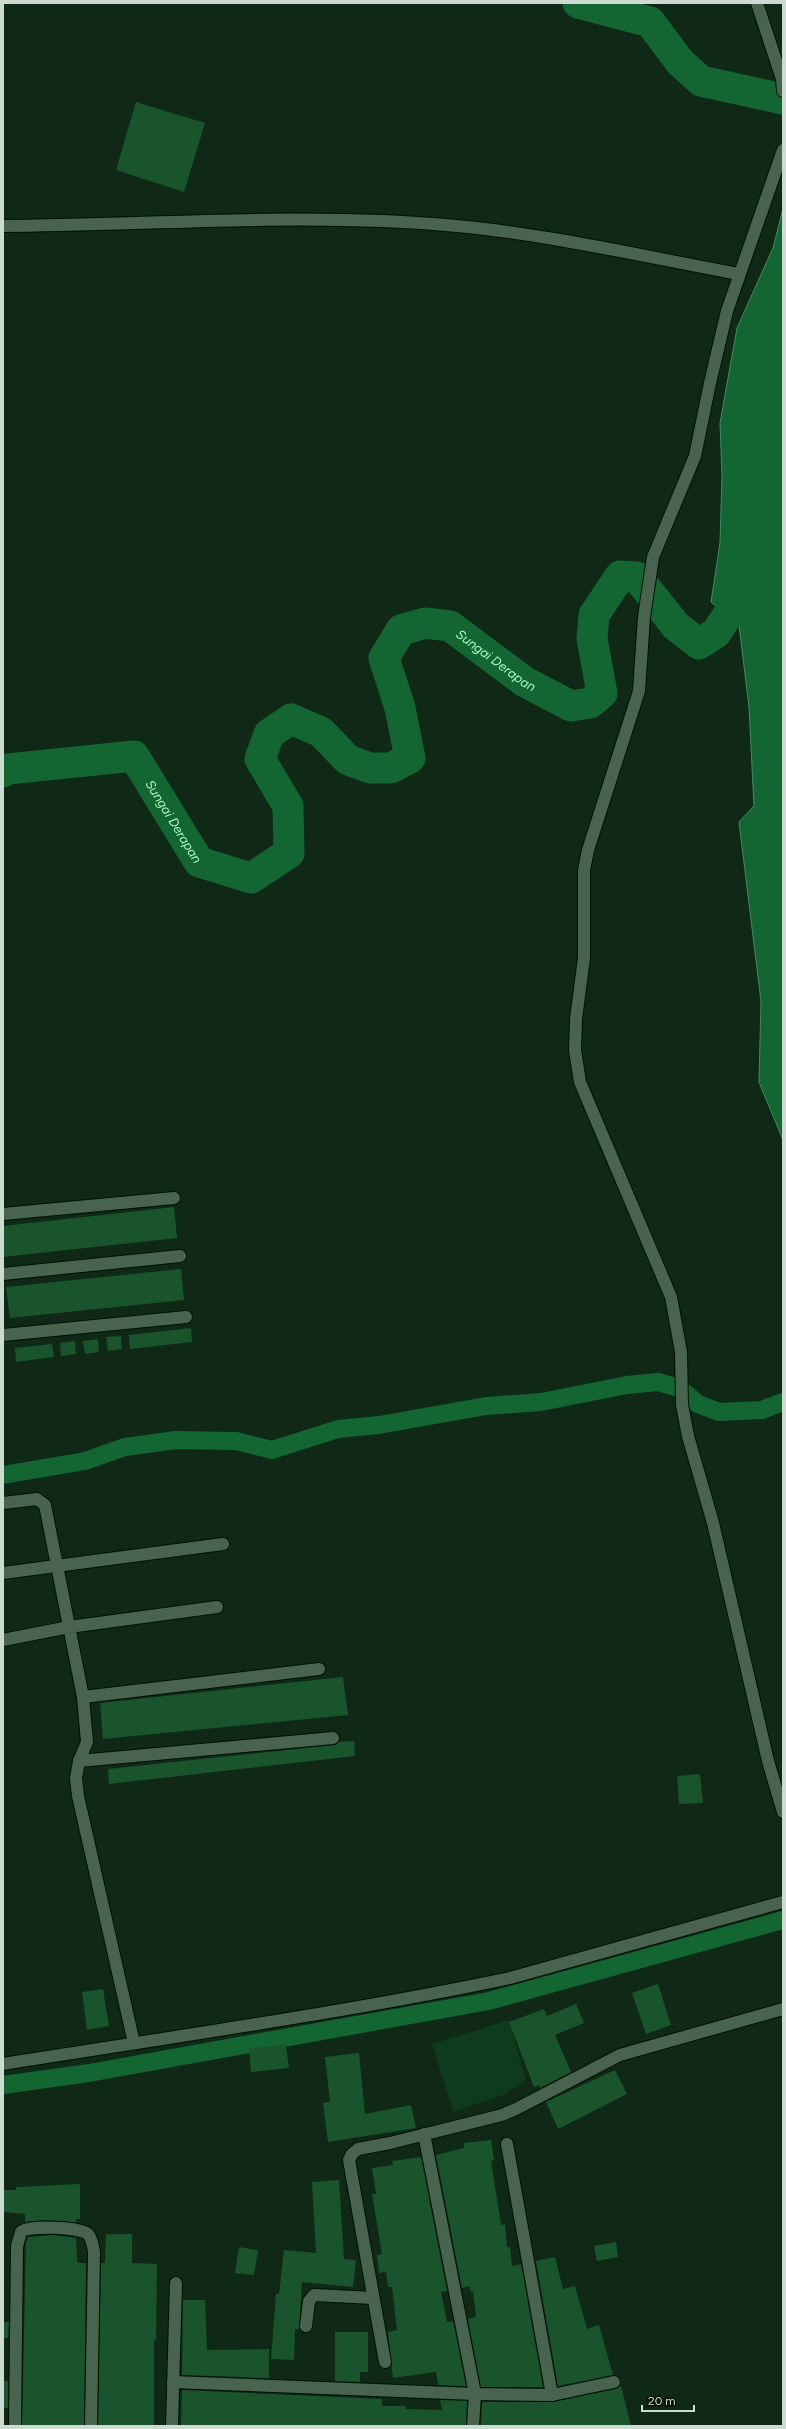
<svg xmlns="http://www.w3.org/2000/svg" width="786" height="2429" viewBox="0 0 786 2429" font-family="Figtree,sans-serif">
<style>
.green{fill:#0d3b1c}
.water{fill:#136532;stroke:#4a8861}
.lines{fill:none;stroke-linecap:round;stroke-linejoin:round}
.canal{stroke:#136532;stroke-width:18}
.river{stroke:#136532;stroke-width:31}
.building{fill:#19542c}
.minor-casing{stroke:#001103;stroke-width:14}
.minor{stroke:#48634e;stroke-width:12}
.labels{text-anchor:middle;stroke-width:3;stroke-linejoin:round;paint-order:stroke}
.water-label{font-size:13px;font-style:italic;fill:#acfabd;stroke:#050f07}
</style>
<rect width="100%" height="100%" fill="#0f2916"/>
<polygon class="green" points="509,2020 526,2080 504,2095 453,2112 432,2044"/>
<polygon class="water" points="783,209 783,1140 759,1082 761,1001 739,822 754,806 749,707 739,625 711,602 720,543 722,476 720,423 737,328 773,248"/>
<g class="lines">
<g class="canal">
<polyline points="3,1475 85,1461 125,1447 176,1440 236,1441 272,1450 338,1429 379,1425 486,1406 541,1402 627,1385 658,1382 679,1388 698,1404 719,1412 762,1410 783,1402"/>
<polyline points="3,2085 89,2073 489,2001 783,1920"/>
</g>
<g class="river">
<polyline points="578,3 650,22 680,62 701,81 783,99"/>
<path id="s1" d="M3,772L8,769L134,756L199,862L251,878L289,853L288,806L260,759L269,734L291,719L321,732L348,760L370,768H391L410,758L400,708L384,658L401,630L425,623L450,626L525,682L571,706L590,703L602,693L592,639L594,615L620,576L637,577L676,626L699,644L716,633L735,604L783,598"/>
</g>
</g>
<g class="building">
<polygon points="136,102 205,123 184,192 116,170"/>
<polygon points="174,1207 177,1238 3,1257 3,1226"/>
<polygon points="181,1269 184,1300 10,1318 6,1287"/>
<polygon points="191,1328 192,1342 130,1349 129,1335"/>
<polygon points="121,1336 122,1349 108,1351 106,1337"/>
<polygon points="98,1339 99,1352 85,1354 83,1341"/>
<polygon points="75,1341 76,1354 61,1356 60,1343"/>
<polygon points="52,1344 54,1357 16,1362 15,1348"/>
<polygon points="343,1677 348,1715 103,1739 100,1703"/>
<polygon points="354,1741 355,1756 109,1784 108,1769 334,1745 339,1742"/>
<polygon points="700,1774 703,1803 679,1804 677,1776"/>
<polygon points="658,1984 671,2025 646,2034 632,1993"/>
<polygon points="103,1989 109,2026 87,2030 82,1992"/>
<polygon points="576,2004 584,2023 555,2035 571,2072 540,2088 539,2085 534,2087 509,2022 544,2009 547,2016"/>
<polygon points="286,2045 289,2068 251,2072 249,2048"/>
<polygon points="359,2053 365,2114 411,2105 416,2128 328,2142 323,2103 330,2102 325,2057"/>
<polygon points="615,2070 627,2094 558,2129 546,2102"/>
<polygon points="491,2140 494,2160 491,2161 501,2225 505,2224 507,2247 510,2247 512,2266 521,2264 543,2387 481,2387 468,2319 476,2317 473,2291 470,2291 470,2286 462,2288 436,2155 464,2148 464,2143"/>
<polygon points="421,2157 447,2291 441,2292 447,2322 453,2321 466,2386 438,2385 436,2372 393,2378 388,2332 397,2330 392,2287 388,2287 386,2272 379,2273 377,2255 382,2254 372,2194 376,2194 372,2168 393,2165 392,2161"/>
<polygon points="339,2180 344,2259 356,2260 353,2287 302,2282 299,2329 295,2329 294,2360 271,2359 276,2294 279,2294 284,2250 316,2253 312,2182"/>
<polygon points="80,2184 80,2219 76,2219 76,2222 44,2220 25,2222 25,2214 3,2212 3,2190 16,2190 16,2187"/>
<polygon points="106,2234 132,2234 132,2263 157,2264 156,2340 154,2340 154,2426 98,2426 101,2263 105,2263"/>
<polygon points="54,2235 76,2238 77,2260 78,2263 86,2263 84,2426 22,2426 26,2243 28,2237"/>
<polygon points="616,2242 618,2257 597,2261 594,2246"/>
<polygon points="239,2247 258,2250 254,2275 235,2273"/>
<polygon points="555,2257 563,2289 575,2286 587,2329 599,2325 613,2375 558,2386 536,2261"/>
<polygon points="183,2300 205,2300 207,2350 269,2349 269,2378 182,2375"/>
<polygon points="3,2322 9,2322 8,2338 3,2338"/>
<polygon points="335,2332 368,2332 368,2372 360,2372 360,2382 335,2381"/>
<rect x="3" y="2381" width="5" height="27"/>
<polygon points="621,2386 631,2426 481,2426 482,2402 553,2402 616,2389"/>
<polygon points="182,2390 382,2399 382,2406 406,2406 406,2409 442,2410 440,2400 467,2401 466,2426 181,2426"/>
</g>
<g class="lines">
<g class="minor-casing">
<g id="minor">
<polyline points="757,3 782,79 783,91"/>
<polyline points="783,150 727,311 710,383 695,456 653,557 644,617 639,691 588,850 584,870 584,958 576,1019 575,1050 580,1082 671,1297 681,1352 682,1405 688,1436 713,1523 768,1761 783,1812"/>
<path d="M3,226C154,225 306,212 457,226C552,235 646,257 739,274"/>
<polyline points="3,1214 174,1198"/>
<polyline points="3,1274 180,1256"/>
<polyline points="3,1335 186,1317"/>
<polyline points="3,1503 37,1499 45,1505 83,1697 87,1742 79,1761 76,1778 78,1796 134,2043"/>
<polyline points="3,1573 223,1544"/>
<polyline points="3,1640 69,1627 217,1607"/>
<polyline points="83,1697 319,1669"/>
<polyline points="79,1761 333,1738"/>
<path d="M3,2064C172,2037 342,2013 510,1978L783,1902"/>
<polyline points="424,2134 475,2394 473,2426"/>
<polyline points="507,2144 552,2395"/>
<polyline points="306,2326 309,2301 314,2295 373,2298"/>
<polyline points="385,2362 349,2160 352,2154 358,2149 390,2143 502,2115 516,2109 620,2055 783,2009"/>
<polyline points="173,2382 475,2394 552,2395 614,2382"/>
<path d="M15,2426L17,2246L21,2232C29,2225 80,2227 88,2234C92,2239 93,2245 94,2252L91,2426"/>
<polyline points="172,2426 176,2283"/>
</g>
</g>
<use href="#minor" class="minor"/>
</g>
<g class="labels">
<g class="water-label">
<text dy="5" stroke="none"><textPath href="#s1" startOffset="893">Sungai Derapan</textPath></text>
<text dy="5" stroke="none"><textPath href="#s1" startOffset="209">Sungai Derapan</textPath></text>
</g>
</g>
<rect width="786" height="2429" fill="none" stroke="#ccdbcf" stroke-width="8"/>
<path d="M642 2405v6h52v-6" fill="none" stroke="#ccdbcf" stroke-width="2"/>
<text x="648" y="2405" font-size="12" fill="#ccdbcf" stroke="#050f07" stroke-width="3" paint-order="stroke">20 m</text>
</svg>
